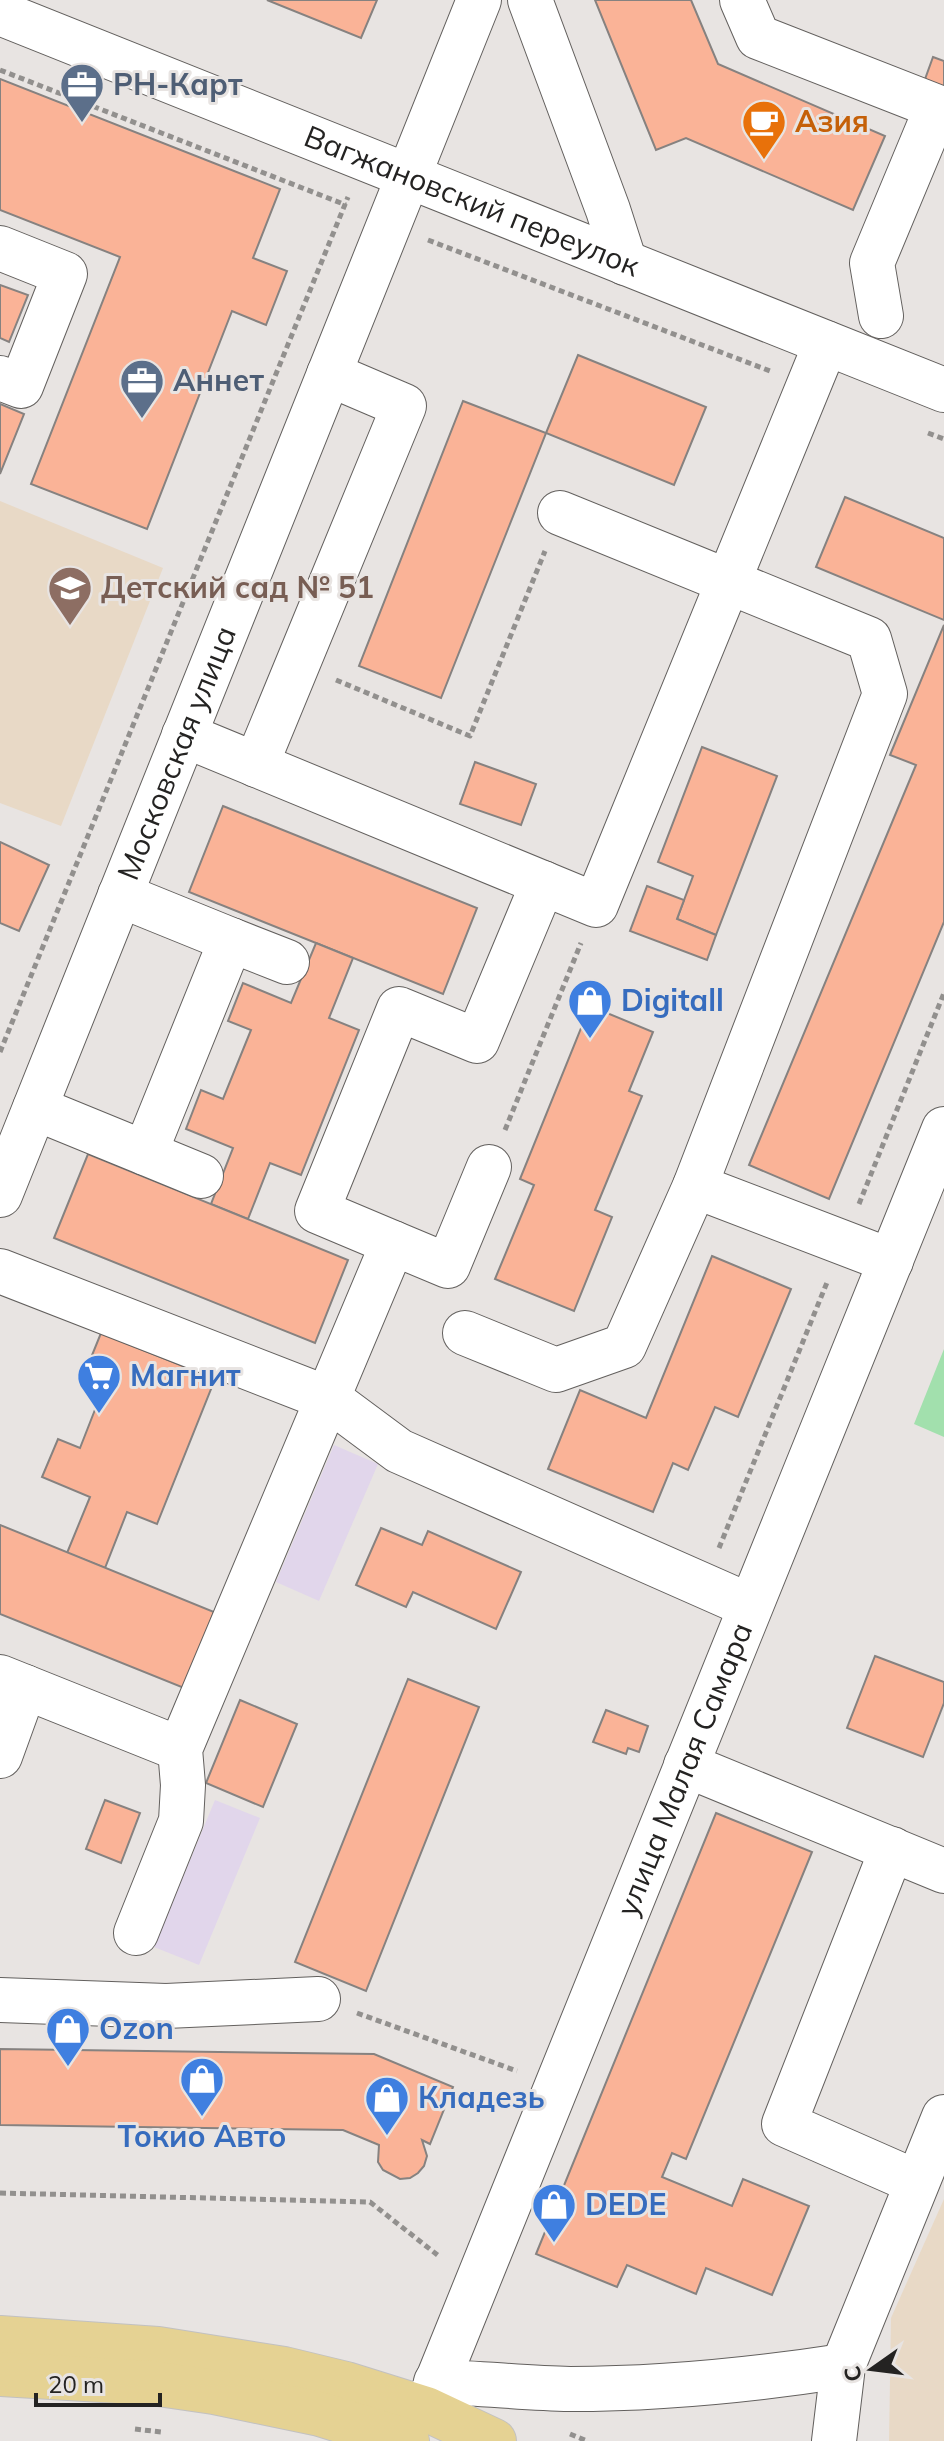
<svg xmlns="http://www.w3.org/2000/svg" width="944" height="2441" viewBox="0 0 944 2441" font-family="Mulish,sans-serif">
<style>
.industrial{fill:#e1d6eb}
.education{fill:#e8d9c6}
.green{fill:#a2e0ad}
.building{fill:#fab397;stroke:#868280;stroke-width:2}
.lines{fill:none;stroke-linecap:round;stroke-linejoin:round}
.minor-casing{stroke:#63605e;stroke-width:46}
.major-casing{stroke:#c2c1c1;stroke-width:46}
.path{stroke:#92908e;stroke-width:5;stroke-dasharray:6 4;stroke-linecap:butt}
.minor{stroke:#fff;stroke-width:44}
.major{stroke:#e5d293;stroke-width:44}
.labels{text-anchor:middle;stroke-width:6;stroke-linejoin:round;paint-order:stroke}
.service-label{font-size:30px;font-weight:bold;fill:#4e5e75;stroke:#e8e4e2;text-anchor:start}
.food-label{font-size:30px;font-weight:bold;fill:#c56008;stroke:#e8e4e2;text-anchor:start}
.street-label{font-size:30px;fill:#242322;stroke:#e8e4e2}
.education-label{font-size:30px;font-weight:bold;fill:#785e54;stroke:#e8e4e2;text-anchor:start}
.shop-label{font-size:30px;font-weight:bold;fill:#366cbe;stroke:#e8e4e2;text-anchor:start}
</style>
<rect width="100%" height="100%" fill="#e8e4e2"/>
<g class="industrial">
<polygon points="334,1445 378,1464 319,1601 276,1582"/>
<polygon points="215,1800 260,1818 199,1965 154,1947"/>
</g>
<g class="education">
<polygon points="0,501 163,568 61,826 0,803"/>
<polygon points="944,2199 944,2441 889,2441 891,2318"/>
</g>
<polygon class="green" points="944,1349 944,1437 914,1424"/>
<g class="building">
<polygon points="267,0 377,0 361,38"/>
<polygon points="595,0 691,0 718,64 885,136 853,210 686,138 656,150"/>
<polygon points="933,57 944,61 944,90 924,82"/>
<polygon points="0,79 280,189 253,258 287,271 266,325 232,311 147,529 31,484 120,257 0,210"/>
<polygon points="0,285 28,295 9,342 0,338"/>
<polygon points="578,355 706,407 674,485 546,433"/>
<polygon points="463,401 546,433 441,698 359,666"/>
<polygon points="0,404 24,414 0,474"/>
<polygon points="845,497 944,538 944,620 816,567"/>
<polygon points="944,625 944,922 829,1199 749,1165 916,765 890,755"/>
<polygon points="702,747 777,776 716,935 677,919 693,876 658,862"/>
<polygon points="475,762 536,784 521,825 460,804"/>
<polygon points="223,806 477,908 443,994 189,892"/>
<polygon points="0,842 49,865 19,931 0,923"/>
<polygon points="647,886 684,900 677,919 716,935 707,960 630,931"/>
<polygon points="316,943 353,958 329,1018 359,1030 301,1175 270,1163 248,1219 211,1204 233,1148 186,1129 201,1090 223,1099 251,1030 228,1021 243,983 291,1003"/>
<polygon points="590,1006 653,1032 629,1091 642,1096 595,1210 612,1217 574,1311 495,1279 534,1185 520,1179"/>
<polygon points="88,1154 348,1260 315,1343 54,1238"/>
<polygon points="712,1256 791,1289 738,1417 715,1407 688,1470 673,1463 653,1512 548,1469 580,1390 646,1418"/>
<polygon points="101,1333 215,1379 157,1524 127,1512 105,1568 67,1553 90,1497 42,1477 58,1439 80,1448 107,1379 86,1370"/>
<polygon points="0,1525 214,1612 184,1688 0,1614"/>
<polygon points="381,1528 422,1545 428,1531 521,1572 496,1629 413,1592 406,1607 356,1585"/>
<polygon points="875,1656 944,1682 944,1703 923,1757 847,1728"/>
<polygon points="408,1679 479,1707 366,1991 295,1962"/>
<polygon points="240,1700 297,1724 263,1807 206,1783"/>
<polygon points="606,1710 648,1726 639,1752 628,1748 626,1754 593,1742"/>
<polygon points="105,1800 140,1813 121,1863 86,1849"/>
<polygon points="716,1813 812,1852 686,2159 672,2153 662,2177 732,2206 743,2179 809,2206 772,2295 706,2268 696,2294 627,2265 617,2287 536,2254"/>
<polygon points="0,2049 374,2054 453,2087 430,2144 422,2140 427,2156 424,2166 418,2173 410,2178 400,2179 383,2170 378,2162 379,2145 343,2130 0,2125"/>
</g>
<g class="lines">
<g class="minor-casing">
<g id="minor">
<polyline points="530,0 608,210 625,263"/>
<polyline points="742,0 758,37 937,107 872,263 881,316"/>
<path id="s1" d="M0,13L944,390"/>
<polyline points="0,248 65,274 21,386 0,378"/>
<polyline points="184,735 596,905 826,343"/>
<polyline points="256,765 404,406 329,374"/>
<polyline points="231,940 287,962"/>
<polyline points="35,1108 145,1153 231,940 120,895"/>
<polyline points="145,1153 201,1176"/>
<polyline points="695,1186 891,1261"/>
<path id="s2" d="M0,1195L479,0"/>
<polyline points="393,1243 448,1266 489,1167"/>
<polyline points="0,1271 329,1399 399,1451 750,1606"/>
<polyline points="465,1333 556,1370 624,1346 695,1186 885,694 869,639 560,513"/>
<polyline points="0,1677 180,1749"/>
<polyline points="0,1756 25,1687"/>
<polyline points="686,1765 944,1871"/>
<polyline points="892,1849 784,2124 916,2182"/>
<polyline points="136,1933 181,1821 183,1785 180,1749 393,1243 317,1211 399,1009 477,1041 543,883"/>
<polyline points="0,2000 166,2006 318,1999"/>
<path d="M436,2382C481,2383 525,2388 570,2389C662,2389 752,2380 843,2366"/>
<path id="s3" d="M426,2409L944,1129"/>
<polyline points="834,2441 843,2366 944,2117"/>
</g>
</g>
<g class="major-casing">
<g id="major">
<polyline points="0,2338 158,2349 284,2369 346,2384 426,2409 494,2441"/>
<polyline points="0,2374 152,2383 214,2392 320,2414 407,2441"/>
</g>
</g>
<g class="path">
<polyline points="0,70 346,205"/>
<polyline points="428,240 770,371"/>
<polyline points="928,433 944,439"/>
<polyline points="336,680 470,736 545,551"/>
<polyline points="0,1052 348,197"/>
<polyline points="505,1130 581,943"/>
<polyline points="859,1204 944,993"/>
<polyline points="719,1548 828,1280"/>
<polyline points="357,2013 517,2071"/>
<polyline points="0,2193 370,2202 440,2257"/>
<polyline points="135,2429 161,2432"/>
<polyline points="570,2434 587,2441"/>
</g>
<use href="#minor" class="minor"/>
<use href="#major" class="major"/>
</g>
<defs>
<g id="office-pin" transform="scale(2.3)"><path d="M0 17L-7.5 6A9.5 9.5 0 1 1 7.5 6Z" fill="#5c6f8a" stroke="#e8e4e2"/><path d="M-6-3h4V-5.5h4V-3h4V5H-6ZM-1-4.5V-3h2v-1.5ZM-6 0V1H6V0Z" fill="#fff"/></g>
<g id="cafe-pin" transform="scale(2.3)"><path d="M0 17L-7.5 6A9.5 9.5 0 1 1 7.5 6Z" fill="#e8710a" stroke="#e8e4e2"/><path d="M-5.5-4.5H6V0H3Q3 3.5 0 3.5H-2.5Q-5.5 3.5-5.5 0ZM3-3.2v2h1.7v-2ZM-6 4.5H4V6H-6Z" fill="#fff"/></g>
<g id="school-pin" transform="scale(2.3)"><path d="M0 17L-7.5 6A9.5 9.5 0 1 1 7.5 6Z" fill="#8d6e63" stroke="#e8e4e2"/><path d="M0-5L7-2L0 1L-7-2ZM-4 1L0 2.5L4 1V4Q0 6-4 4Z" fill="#fff"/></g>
<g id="shop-pin" transform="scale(2.3)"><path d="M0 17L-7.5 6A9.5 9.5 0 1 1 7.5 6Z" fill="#3f7fe0" stroke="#e8e4e2"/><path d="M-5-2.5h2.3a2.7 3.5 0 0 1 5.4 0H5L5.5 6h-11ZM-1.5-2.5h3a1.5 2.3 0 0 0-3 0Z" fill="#fff"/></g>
<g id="supermarket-pin" transform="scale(2.3)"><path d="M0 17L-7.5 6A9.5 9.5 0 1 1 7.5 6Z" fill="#3f7fe0" stroke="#e8e4e2"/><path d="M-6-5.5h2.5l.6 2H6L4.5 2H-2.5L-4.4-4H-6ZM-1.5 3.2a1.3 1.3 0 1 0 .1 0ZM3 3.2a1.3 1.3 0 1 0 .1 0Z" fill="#fff"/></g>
</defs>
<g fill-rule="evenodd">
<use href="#office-pin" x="82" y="85"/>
<use href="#cafe-pin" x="764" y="122"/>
<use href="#office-pin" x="142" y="381"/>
<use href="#school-pin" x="70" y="588"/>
<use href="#shop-pin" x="590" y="1001"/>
<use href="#supermarket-pin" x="99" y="1376"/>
<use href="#shop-pin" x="68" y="2029"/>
<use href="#shop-pin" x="202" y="2079"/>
<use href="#shop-pin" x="387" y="2098"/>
<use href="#shop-pin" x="554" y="2205"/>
</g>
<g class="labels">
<g class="service-label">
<text x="113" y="95">РН-Карт</text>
<text x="173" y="391">Аннет</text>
</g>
<g class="food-label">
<text x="795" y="132">Азия</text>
</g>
<g class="street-label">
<text dy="10" stroke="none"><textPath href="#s1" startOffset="508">Вагжановский переулок</textPath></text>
<text dy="10" stroke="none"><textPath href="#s2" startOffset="476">Московская улица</textPath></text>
<text dy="10" stroke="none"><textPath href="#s3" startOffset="690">улица Малая Самара</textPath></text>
</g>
<g class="education-label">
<text x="101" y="598">Детский сад № 51</text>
</g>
<g class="shop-label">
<text x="621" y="1011">Digitall</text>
<text x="130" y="1386">Магнит</text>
<text x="99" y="2039">Ozon</text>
<text x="418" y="2108">Кладезь</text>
<text x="202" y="2147" text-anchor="middle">Токио Авто</text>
<text x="585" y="2215">DEDE</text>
</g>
</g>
<g transform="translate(872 2369) rotate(256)" stroke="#e8e4e2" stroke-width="6" paint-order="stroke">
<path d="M0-6L14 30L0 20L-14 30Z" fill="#242322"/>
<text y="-12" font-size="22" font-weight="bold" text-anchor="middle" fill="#242322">С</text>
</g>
<path d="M36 2393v12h124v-12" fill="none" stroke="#242322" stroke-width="4"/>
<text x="48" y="2393" font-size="24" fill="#242322" stroke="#e8e4e2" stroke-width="6" paint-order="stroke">20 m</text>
</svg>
